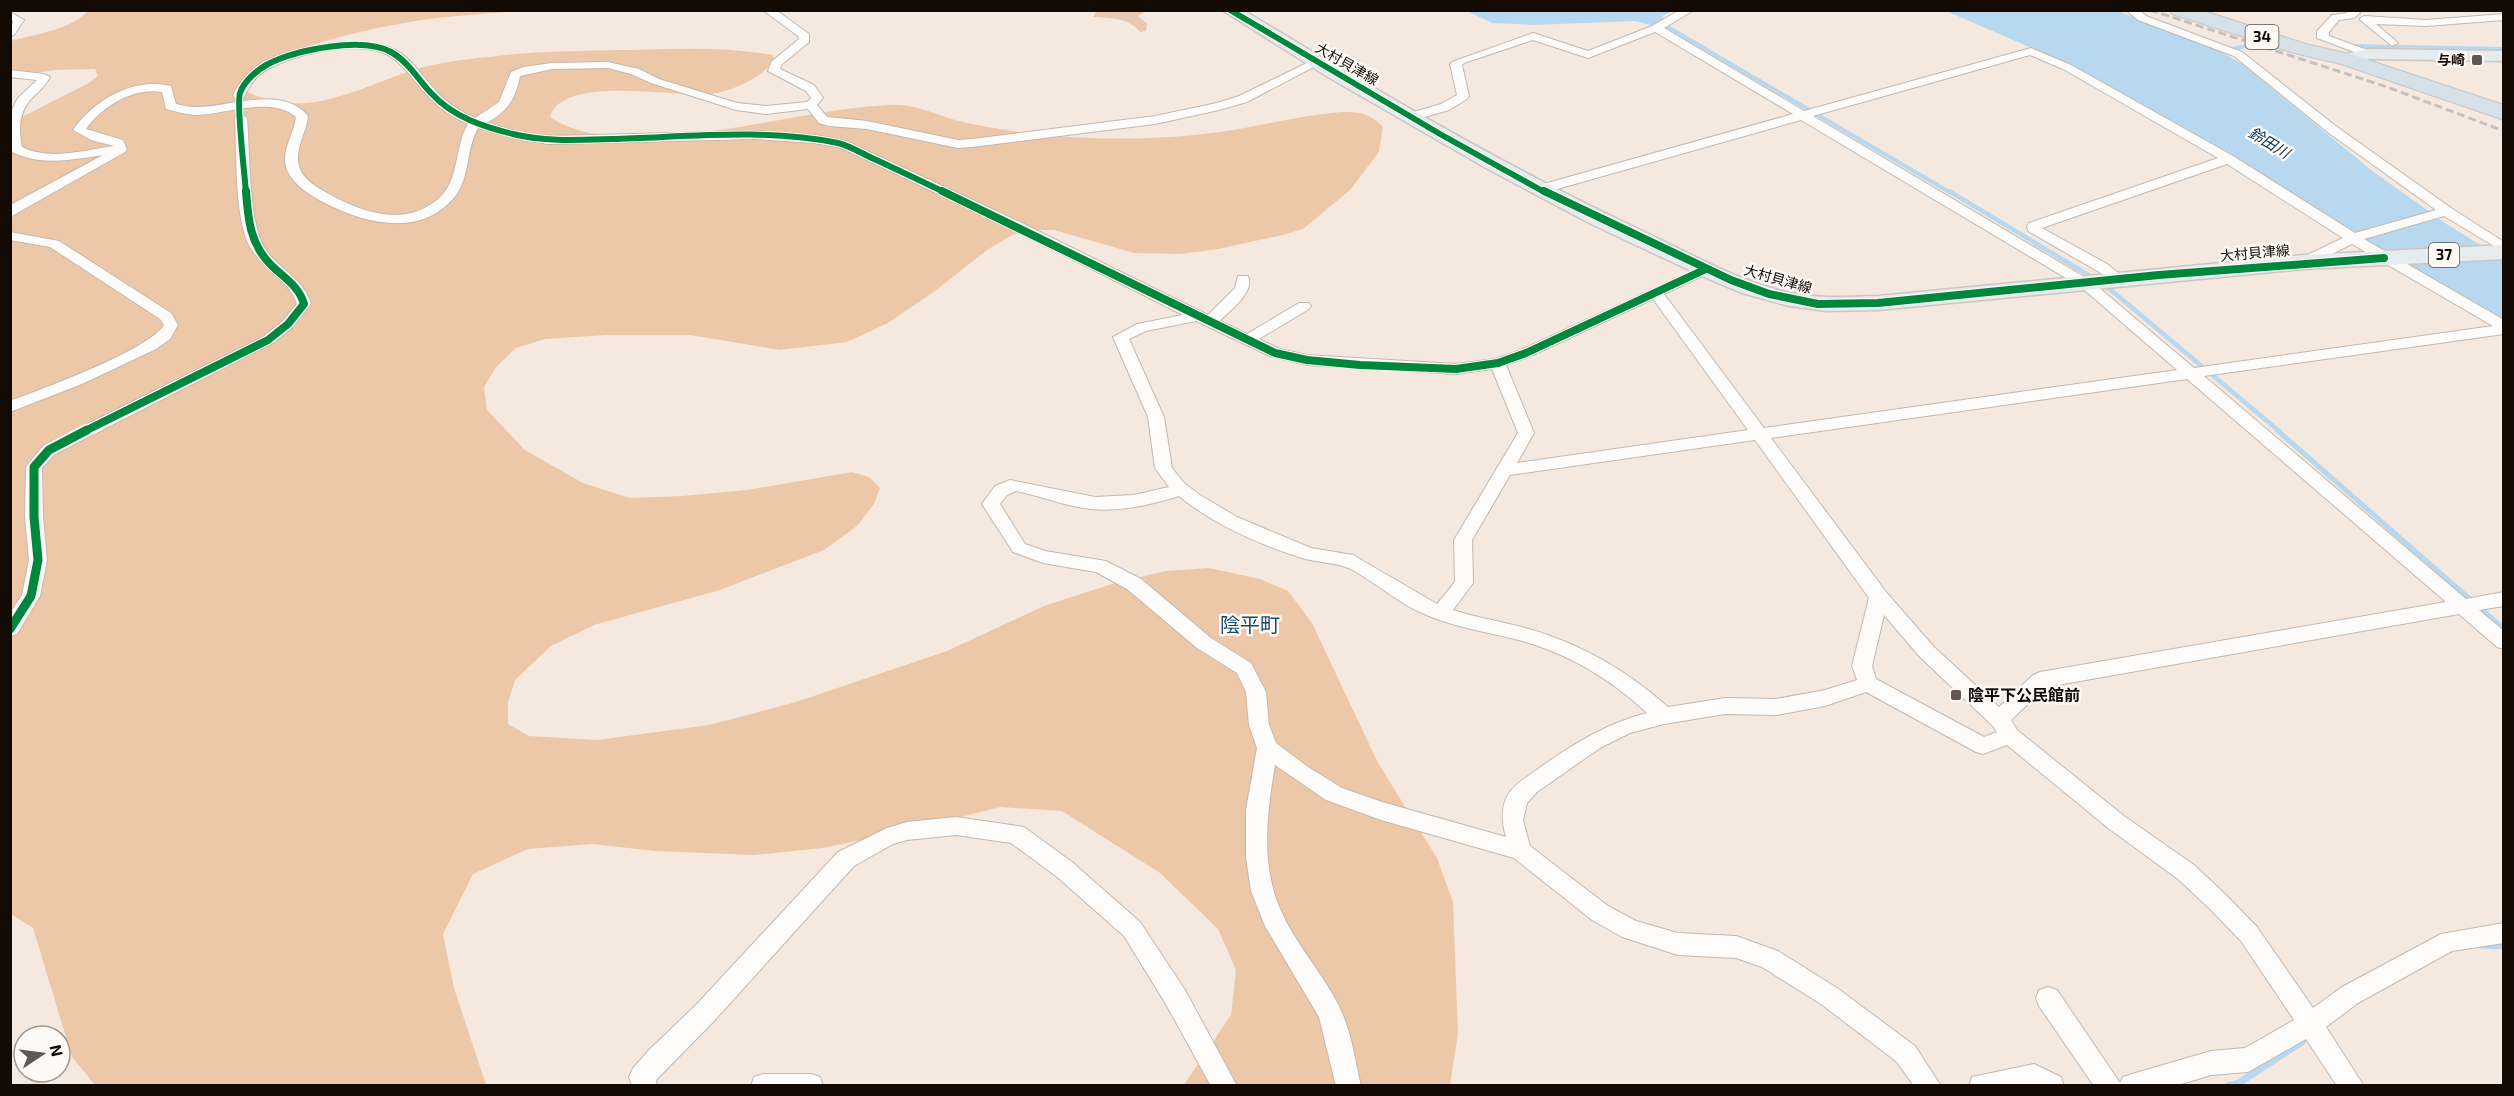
<svg xmlns="http://www.w3.org/2000/svg" width="2514" height="1096" viewBox="0 0 2514 1096" font-family="'Exo 2','Noto Sans JP',sans-serif">
<style>
.green{fill:#e7c9b1}
.forest{fill:#edc8a8}
.water{fill:#b7d8ef}
.lines{fill:none;stroke-linecap:round;stroke-linejoin:round}
.stream-far3{stroke:#b7d8ef;stroke-width:4}
.stream-far2{stroke:#b7d8ef;stroke-width:4.5}
.stream-far1{stroke:#b7d8ef;stroke-width:5}
.stream{stroke:#b7d8ef;stroke-width:7}
.street-tunnel{stroke:#d3c8be;stroke-width:12;stroke-dasharray:12 6;stroke-linecap:butt}
.street-casing{stroke:#c2b8af;stroke-width:2}
.primary-casing{stroke:#ccc6c2;stroke-width:3}
.highway-casing{stroke:#ccc6c2;stroke-width:2}
.street{fill:#fefcfa;fill-rule:evenodd}
.primary{fill:#e6ebee;fill-rule:evenodd}
.highway{fill:#d6e0e7;fill-rule:evenodd}
.rail{stroke:#c5c1bf;stroke-width:3;stroke-dasharray:8 4;stroke-linecap:butt}
.cycleway-far2-casing{stroke:#fef9f4;stroke-width:8}
.cycleway-far1-casing{stroke:#fef9f4;stroke-width:10}
.cycleway-casing{stroke:#fef9f4;stroke-width:13}
.cycleway-far2{stroke:#00873e;stroke-width:6}
.cycleway-far1{stroke:#00873e;stroke-width:8}
.cycleway{stroke:#00873e;stroke-width:9}
.poi-dot{fill:#625851;stroke:#fef9f4;stroke-width:2}
.labels{text-anchor:middle;stroke-width:5;stroke-linejoin:round;paint-order:stroke}
.far-poi-label{font-size:14px;font-weight:bold;fill:#130a04;stroke:#fef9f4;text-anchor:end}
.far-street-label{font-size:14px;fill:#130a04;stroke:#fef9f4}
.shield{fill:#fef9f4;stroke:#5a524c;stroke-width:1.5}
.shield-label{font-size:15px;font-weight:bold;fill:#130a04}
.far-water-label{font-size:15px;font-style:italic;fill:#003755;stroke:#fef9f4}
.poi-label{font-size:16px;font-weight:bold;fill:#130a04;stroke:#fef9f4;text-anchor:start}
.quarter-label{font-size:20px;fill:#124a6c;stroke:#fef9f4}
</style>
<rect width="100%" height="100%" fill="#f5e9df"/>
<path class="green" d="M1097,11H1146L1138,16L1147,24L1146,31L1140,32C1128,17 1110,18 1093,17Z"/>
<path class="forest" d="M89,10L524,11C493,13 460,15 429,19C386,25 259,49 239,87C301,125 356,88 416,69C439,63 464,59 488,57C533,51 578,51 624,50C674,49 723,46 773,55L774,60C762,78 732,91 711,94C676,98 563,74 550,117C627,169 806,104 898,105C918,105 939,116 959,121C1002,131 1049,137 1093,138C1140,140 1187,137 1233,130C1269,124 1304,115 1341,112C1360,112 1370,113 1383,127L1379,152L1350,190L1303,229L1283,235L1218,249L1181,254L1134,253L1054,230H1032L1012,235L987,250L935,291L888,323L847,342L780,350L690,335H607L545,339L516,348L496,367L484,387L487,410L525,450L583,483L630,498L682,496L747,490L852,472L869,477L880,488L874,504L857,526L824,550L720,590L594,625L551,646L515,680L508,702V724L529,736L597,740L709,725L796,702L947,651L1044,606L1118,582L1166,571L1209,568L1260,579L1288,591L1312,623L1378,763L1437,858L1453,902L1458,1033L1450,1085H1184L1231,1015L1236,970L1218,929L1160,873L1062,811L1000,807L918,828L823,848L754,855L655,851L592,844L528,849L473,874L443,934L454,988L486,1085H95L72,1057L33,928L11,914L10,123L89,83L98,76L95,69L55,70L11,77V41C35,34 71,30 89,10Z"/>
<g class="water">
<polygon points="1467,11 1673,11 1662,16 1665,20 1654,26 1635,21 1534,25 1492,23"/>
<polygon points="1946,11 2118,11 2214,48 2244,65 2371,170 2448,225 2503,259 2503,322 2406,266 2147,108 2057,59"/>
</g>
<g class="lines">
<g class="stream-far3">
<polyline points="1661,23 1951,193"/>
<polyline points="2352,46 2504,49"/>
<polyline points="2228,50 2250,45"/>
</g>
<g class="stream-far2">
<polyline points="1949,191 2095,279"/>
<polyline points="2105,285 2279,431"/>
</g>
<polyline class="stream-far1" points="2277,430 2504,629"/>
<g class="stream">
<polyline points="2481,945 2504,946"/>
<polyline points="2228,1086 2239,1083 2303,1041"/>
</g>
<polyline class="street-tunnel" points="239,95 241,118"/>
<g class="street-casing">
<g id="street">
<path d="M763,10H776L809,34V42L781,65L780,69L814,85L823,98L817,105L827,117L867,121L958,140L972,139L1155,116L1217,103L1239,96L1313,60L1317,59L1323,62L1247,102L1219,110L1155,124L972,147L958,148L867,129L829,126L819,123L808,109L766,114L736,110L651,83L631,74L608,68L552,69L520,76C516,98 507,113 486,123L526,134L550,136L756,131L814,135L846,141L1022,223L1208,315L1235,288L1238,276H1248C1255,293 1230,310 1220,321L1247,334L1299,303H1309L1311,306L1309,309L1259,339L1280,349L1307,355L1456,364L1495,359L1521,350L1706,265L1711,266L1713,269L1711,272L1664,294L1764,428L2177,370L2081,287L1801,120L1543,193H1533L1531,190L1533,187L1793,114L1655,32L1588,58L1533,40L1464,63L1462,65L1469,96L1467,99L1449,110L1411,121L1407,120V114L1441,104L1457,95L1450,64L1452,62L1533,33L1588,51L1652,26L1680,10H1694L1664,28L1804,111L2031,48L2071,65L2233,156L2355,233L2436,210L2329,133L2234,56L2138,20L2126,10H2139L2146,16L2242,52L2337,127L2451,208L2504,242V252L2444,216L2364,239L2504,320V334L2204,376L2466,599L2504,592V606L2479,610L2504,631V649L2497,647L2459,614L2046,687L2011,720L2017,730L2124,816L2194,865L2226,895L2257,927L2313,1008L2342,987L2441,934L2504,923V943L2452,951L2358,1003L2326,1027L2364,1086H2337L2306,1039L2248,1072L2211,1075L2175,1086H2094L2039,1006L2036,998L2039,990L2048,987L2057,990L2120,1083L2123,1077L2132,1074L2211,1051L2245,1048L2294,1020L2241,941L2210,909L2178,879L2108,828L2007,745L1983,754L1976,752L1866,692L1825,706L1776,715L1725,714L1664,724L1630,733L1600,748L1537,792L1527,803L1523,820L1530,846L1608,906L1636,921L1678,933L1736,936L1778,951L1837,988L1915,1046L1941,1086H1914L1897,1062L1821,1004L1762,967L1736,958L1678,955L1622,937L1592,920L1514,858L1381,820L1326,800L1275,765C1268,806 1262,851 1274,892C1286,934 1320,968 1339,1006C1351,1030 1355,1060 1361,1086H1336L1319,1017L1265,926L1251,891L1246,857V810L1257,748L1249,725L1246,692L1237,673L1197,648L1127,589L1096,572L1043,563L1013,552L982,504L995,486L1010,480L1095,497L1134,495L1169,487L1155,468L1148,417L1113,337L1137,324L1183,315L1012,229L839,147L814,143L756,139L550,144L526,141L478,128C464,153 472,182 449,203C414,237 362,222 325,203C310,195 294,186 287,170C280,151 294,135 296,117C272,95 224,115 194,115C185,114 175,111 166,109L162,92C134,87 102,106 86,129L123,140L127,149L125,152L10,217V206L14,203L103,155C72,160 40,166 12,152L10,113L18,98L37,80L10,77V70L44,74L50,77C46,85 40,90 34,96C19,110 18,128 22,147C49,161 85,150 114,146L91,140L73,130C95,99 133,77 171,86L176,104C182,105 188,107 194,107C229,108 282,84 308,116C306,134 293,151 300,169C305,181 317,187 327,193C361,212 404,228 438,199C460,181 454,147 468,124C454,118 440,109 430,98C416,84 405,65 388,55C359,38 285,55 259,75C252,81 248,90 243,98H235L233,95C240,82 248,72 260,64C290,46 363,33 395,50C413,59 423,78 437,92C448,104 461,112 475,118L499,102L511,72L523,67L552,63L608,62L639,69L659,79L737,103L766,106L807,102L811,98L806,91L768,71L771,62L799,39L798,36ZM2030,55L2063,69L2218,158L2029,223L2027,226L2028,231L2120,284L2127,280L2107,264L2042,228L2227,164L2343,238L2299,259L2297,262L2299,265H2309L2352,244L2493,326L2194,368L2091,281L1813,116ZM1653,299L1748,430L1517,463L1534,433L1506,365L1531,356ZM1196,321L1270,356L1307,365L1456,374L1492,369L1518,433L1454,540L1455,582L1437,604L1353,555L1311,548L1237,517L1200,495L1184,483L1172,468L1164,417L1129,339L1146,331ZM2187,379L2446,602L2040,672L2033,675L1999,707L1934,647L1886,592L1771,438ZM1755,440L1869,598L1852,666L1857,680L1825,690L1776,699L1725,698L1668,707C1626,670 1583,645 1529,629C1504,622 1478,618 1453,610L1473,583L1472,540L1510,475ZM1016,491C1037,495 1057,503 1078,507C1112,514 1147,506 1179,496C1214,525 1259,544 1302,558C1318,563 1335,562 1351,569C1378,584 1400,605 1429,616C1460,629 1494,633 1526,642C1572,656 1612,680 1647,713C1608,723 1578,741 1545,764C1533,773 1518,781 1509,793C1500,807 1502,823 1506,837L1382,802L1342,788L1308,767L1276,743L1269,725L1266,692L1251,663L1211,638L1141,579L1106,561L1045,551L1025,544L1000,504L1007,495ZM1884,615L1920,657L1992,725L1997,732L1984,737L1876,679L1872,666Z"/>
<polygon points="2348,10 2359,10 2360,13 2354,18 2339,20 2329,32 2329,36 2373,52 2373,56 2365,56 2317,38 2317,31 2332,15 2347,13"/>
<polygon points="10,12 24,20 14,35 10,36 13,21 10,20"/>
<polygon points="2504,14 2504,20 2426,26 2376,24 2396,41 2398,43 2392,46 2359,19 2364,16 2426,20"/>
<path d="M241,114L247,118C250,153 248,218 264,247C277,269 304,278 311,304L293,327L273,343L55,454L42,468L43,517L47,560L40,596L17,634L10,636V613L22,595L29,560L25,517L26,467L43,446L263,337L283,321L297,304C290,281 262,268 250,247C234,218 237,152 235,118Z"/>
<path d="M10,232L59,241L171,313L178,325L170,339L156,349L82,384L10,412V401C42,389 149,350 164,325L160,319L50,247L10,240Z"/>
<polygon points="956,817 1024,827 1072,862 1140,922 1185,990 1237,1086 1211,1086 1167,1006 1124,936 1056,876 1011,843 956,835 907,840 893,844 854,866 714,1021 656,1080 657,1086 632,1086 629,1077 633,1068 650,1049 696,1005 838,852 887,828 907,822"/>
<polygon points="2034,1064 2061,1077 2064,1086 1969,1086 1972,1077"/>
<polygon points="763,1074 811,1074 820,1077 823,1086 751,1086 754,1077"/>
</g>
</g>
<g class="primary-casing">
<g id="primary">
<path d="M1222,10H1243C1376,90 1509,169 1649,234C1695,256 1742,283 1792,293C1821,299 1849,297 1878,296L2304,255L2504,245V259L2304,269L1878,310L1826,311L1789,306L1742,293L1704,277L1593,225L1486,168L1328,77Z"/>
<polygon points="2369,49 2504,51 2504,61 2369,59 2346,64 2340,63 2337,59 2340,55"/>
</g>
</g>
<g class="highway-casing">
<polygon id="highway" points="2169,10 2201,10 2306,44 2353,55 2504,105 2504,120 2341,64 2294,53 2172,14"/>
</g>
<use href="#street" class="street"/>
<use href="#primary" class="primary"/>
<use href="#highway" class="highway"/>
<polyline class="rail" points="2150,10 2387,87 2504,131"/>
<g class="cycleway-far2-casing">
<g id="cycleway-far2">
<polyline points="1230,10 1440,134 1546,193"/>
<path d="M246,193C245,176 236,104 240,93C244,81 257,70 268,64C296,50 362,36 391,52C409,62 419,81 432,94C453,117 484,127 513,134C545,142 578,140 612,139C687,137 764,128 838,143C850,146 861,153 872,158C896,169 921,181 946,193"/>
</g>
</g>
<g class="cycleway-far1-casing">
<g id="cycleway-far1">
<polyline points="942,191 1275,353 1307,360 1360,365 1456,369 1498,363 1526,353 1706,269"/>
<polyline points="1544,191 1731,280 1769,294 1818,304 1878,303 2159,275 2384,258"/>
<path d="M85,431L268,340L288,324L304,304C299,286 284,278 271,265C250,244 248,219 246,191"/>
</g>
</g>
<g class="cycleway-casing">
<polyline id="cycleway" points="10,629 31,596 38,560 34,517 34,467 49,450 87,430"/>
</g>
<use href="#cycleway-far2" class="cycleway-far2"/>
<use href="#cycleway-far1" class="cycleway-far1"/>
<use href="#cycleway" class="cycleway"/>
</g>
<g class="poi-dot">
<rect x="2471" y="54" width="12" height="12" rx="3"/>
<rect x="1950" y="689" width="12" height="12" rx="3"/>
</g>
<g class="labels">
<g class="far-poi-label">
<text x="2465" y="65">与崎</text>
</g>
<g class="far-street-label">
<text transform="translate(1347 64) rotate(30)" y="5">大村貝津線</text>
<text transform="translate(2255 253) rotate(-5)" y="5">大村貝津線</text>
<text transform="translate(1778 279) rotate(16)" y="5">大村貝津線</text>
</g>
<g class="shield">
<rect x="2245.5" y="25" width="33" height="24" rx="4.5"/>
<rect x="2429" y="243" width="30" height="24" rx="4.5"/>
</g>
<g class="shield-label">
<text x="2262" y="42">34</text>
<text x="2444" y="260">37</text>
</g>
<g class="far-water-label">
<text transform="translate(2269 143) rotate(31)" y="5">鈴田川</text>
</g>
<g class="poi-label">
<text x="1968" y="701">陰平下公民館前</text>
</g>
<g class="quarter-label">
<text x="1250" y="632">陰平町</text>
</g>
</g>
<rect width="2514" height="1096" fill="none" stroke="#130a04" stroke-width="24"/>
<g transform="translate(42 1054) rotate(77)"><circle r="28" fill="#fef9f4" stroke="#a09994" stroke-width="1.5"/>
<path d="M0-4.5L10 22L0 15L-10 22Z" fill="#625851"/>
<text y="-9" font-size="16" font-weight="bold" text-anchor="middle" fill="#130a04">N</text>
</g>
</svg>
